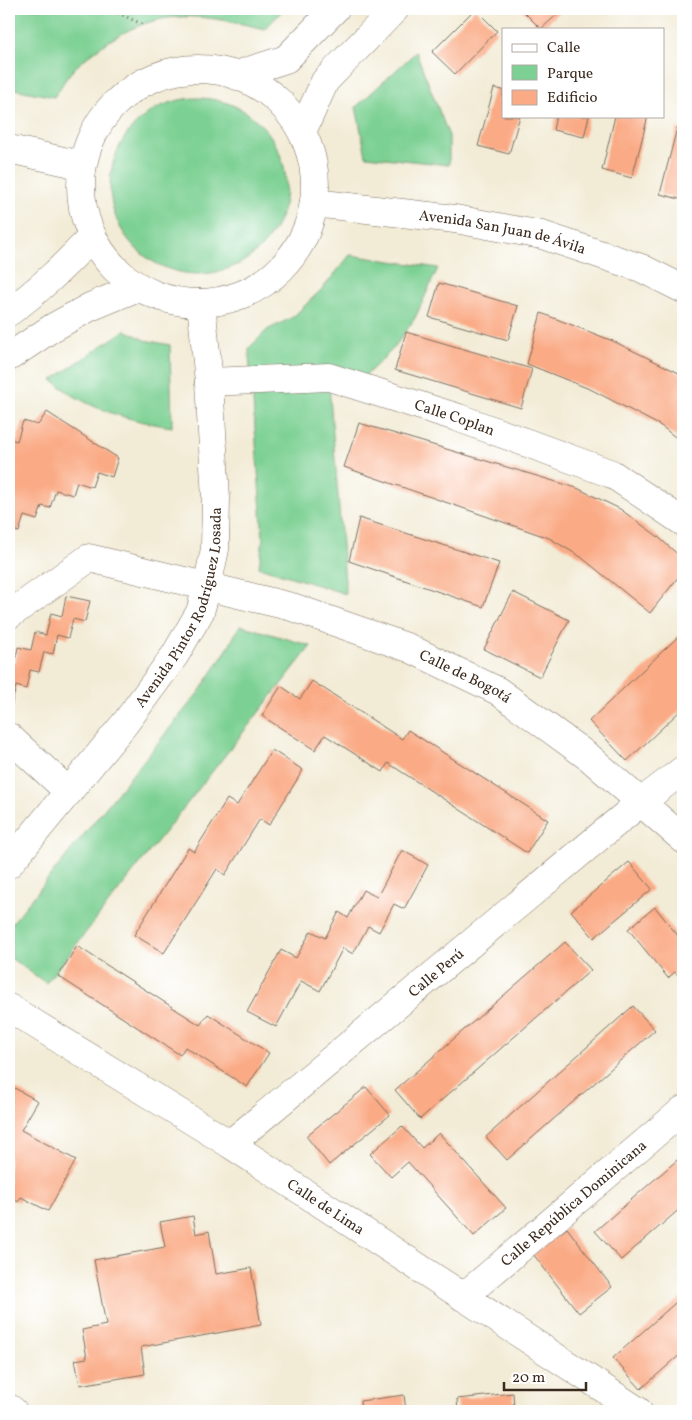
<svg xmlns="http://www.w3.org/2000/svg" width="692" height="1420" viewBox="0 0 692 1420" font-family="Vollkorn,serif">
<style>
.green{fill:#7cd093;stroke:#5c7d58}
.building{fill:#faab86}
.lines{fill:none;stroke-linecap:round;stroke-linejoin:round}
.minor-casing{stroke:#7b6e5e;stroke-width:29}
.path{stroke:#7b6e5e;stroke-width:3;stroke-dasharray:1 4;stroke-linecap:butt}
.minor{stroke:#fff;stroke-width:28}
.labels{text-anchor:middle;stroke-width:4.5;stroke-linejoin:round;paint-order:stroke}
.street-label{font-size:15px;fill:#3b2a1e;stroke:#fff}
</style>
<rect width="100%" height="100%" fill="#fff"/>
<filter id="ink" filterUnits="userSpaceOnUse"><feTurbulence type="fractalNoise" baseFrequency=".02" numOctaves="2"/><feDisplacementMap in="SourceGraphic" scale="10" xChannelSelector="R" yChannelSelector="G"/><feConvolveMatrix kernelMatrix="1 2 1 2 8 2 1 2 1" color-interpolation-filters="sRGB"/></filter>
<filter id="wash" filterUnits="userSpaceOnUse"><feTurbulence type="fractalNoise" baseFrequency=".0096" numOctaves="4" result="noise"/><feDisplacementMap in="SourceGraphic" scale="20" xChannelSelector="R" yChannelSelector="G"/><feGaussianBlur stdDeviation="1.12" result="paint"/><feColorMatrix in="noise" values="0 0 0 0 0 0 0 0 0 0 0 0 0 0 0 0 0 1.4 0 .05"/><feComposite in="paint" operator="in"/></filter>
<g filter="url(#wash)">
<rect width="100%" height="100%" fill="#f2ebd5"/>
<g class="green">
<path d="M9,9H284L265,29C239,23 205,15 178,17C140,19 104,41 77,66C68,74 61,87 54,97L9,88Z"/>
<polygon points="416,52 449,136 449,165 366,156 356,107"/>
<circle cx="198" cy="186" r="88"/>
<polygon points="350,255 438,268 415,318 394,348 360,381 250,374 249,348 267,330 293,317 323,288"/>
<path d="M125,330L145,340L170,345L172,427C139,422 104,414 74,396C67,392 59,385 52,380Z"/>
<polygon points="329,385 346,594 259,567 263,539 252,388"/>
<polygon points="240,625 311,646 46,983 9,957 9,927 199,692 228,648"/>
</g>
<g id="blocks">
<g class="building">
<polygon points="475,9 497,31 455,74 432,52"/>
<polygon points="521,9 563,9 541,29"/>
<polygon points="494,88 503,90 503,116 520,116 509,154 478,146"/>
<polygon points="556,116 589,116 584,137 553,130"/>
<polygon points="615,116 648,116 632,178 602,170"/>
<polygon points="677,128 683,130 683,200 660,194"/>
<polygon points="439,283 518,306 508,340 429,317"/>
<polygon points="541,313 613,341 683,375 683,443 661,426 592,390 527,364"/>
<polygon points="406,332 532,369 521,408 395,370"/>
<polygon points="47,412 118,458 112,477 97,472 92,487 77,482 73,495 56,490 50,508 42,506 37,520 24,516 19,532 9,529 9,439 17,441 23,421 38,425"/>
<polygon points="359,423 577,488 620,509 656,535 683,559 683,571 650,613 581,557 549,538 344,467"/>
<polygon points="359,518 499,563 483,607 349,561"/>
<polygon points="513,592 569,620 540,677 484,649"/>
<polygon points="66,596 90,601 85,622 73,619 68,638 57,635 53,654 44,652 39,672 30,670 26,689 16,686 11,707 9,706 9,661 15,663 18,647 31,650 35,632 46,635 51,613 62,616"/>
<polygon points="683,632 683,708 627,761 589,721"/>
<polygon points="312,681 402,739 408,730 548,820 527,853 388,763 383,772 325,735 315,750 262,716 281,686 300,699"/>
<polygon points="272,750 303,770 269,825 260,819 225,875 217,869 164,953 134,935 188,848 194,852 227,799 237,805"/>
<polygon points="402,850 428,865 404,909 394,904 379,932 368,926 353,954 343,948 320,991 301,981 276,1027 247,1012 281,950 296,958 311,931 325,938 339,912 348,918 363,890 377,897"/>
<polygon points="629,862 652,889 594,938 571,911"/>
<polygon points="655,907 683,942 683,981 675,972 668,978 628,929"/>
<polygon points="565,942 591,970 420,1119 395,1090"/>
<polygon points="77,946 200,1025 208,1014 269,1053 247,1087 185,1047 180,1055 58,976"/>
<polygon points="633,1006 655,1030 507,1160 486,1137"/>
<polygon points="9,1085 38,1101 21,1130 76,1160 48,1211 21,1197 18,1202 9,1197"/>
<polygon points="366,1087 390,1115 329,1165 306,1136"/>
<polygon points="402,1126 422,1148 439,1133 506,1208 474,1236 408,1162 391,1177 370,1154"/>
<polygon points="683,1155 683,1206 621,1260 595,1231"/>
<polygon points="193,1216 196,1234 209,1231 216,1274 251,1268 261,1325 141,1347 145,1374 80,1385 75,1360 87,1358 82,1330 106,1325 94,1260 165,1247 160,1222"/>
<polygon points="567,1228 612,1287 579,1313 533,1254"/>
<polygon points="683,1296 683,1352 641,1389 613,1358"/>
<polygon points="513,1393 514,1408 521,1411 458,1411 457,1399"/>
<polygon points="404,1395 406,1411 361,1411 360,1401"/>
</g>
</g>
</g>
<g filter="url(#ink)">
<use href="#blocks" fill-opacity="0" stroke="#7b6e5e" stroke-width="1"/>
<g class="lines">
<g class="minor-casing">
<g id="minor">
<circle cx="198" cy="186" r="117"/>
<polyline points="236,75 286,59 335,9"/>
<polyline points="302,132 325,81 395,9"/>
<polyline points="9,149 81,165"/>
<path id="s1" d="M314,203L455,219L542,235L641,268L683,289"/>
<path d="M9,312C40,290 66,264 92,237"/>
<polyline points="9,357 52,328 90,307 138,287"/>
<path id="s2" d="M209,382L329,377L459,418L612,474L683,522"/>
<path id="s3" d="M9,615L89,558L292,607L409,648L498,691L590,758L683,839"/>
<polyline points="9,737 69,792"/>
<path id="s4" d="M9,864L126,722L175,655L200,612L207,587L215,549L216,498L209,382L201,303"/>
<path id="s5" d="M9,1008L230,1144L638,1411"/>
<path id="s6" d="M230,1144L641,802L683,770"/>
<path id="s7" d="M463,1297L683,1110"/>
<polyline points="9,1408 13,1411"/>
</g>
</g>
<polyline class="path" points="109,9 144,25"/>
<use href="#minor" class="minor"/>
</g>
</g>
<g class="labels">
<g class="street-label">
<text dy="5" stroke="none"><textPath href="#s1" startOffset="191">Avenida San Juan de Ávila</textPath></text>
<text dy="5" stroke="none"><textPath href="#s2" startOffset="252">Calle Coplan</textPath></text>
<text dy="5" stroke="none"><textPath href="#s4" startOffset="314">Avenida Pintor Rodríguez Losada</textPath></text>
<text dy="5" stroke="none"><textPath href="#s3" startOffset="494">Calle de Bogotá</textPath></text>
<text dy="5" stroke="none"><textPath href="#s6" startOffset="268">Calle Perú</textPath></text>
<text dy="5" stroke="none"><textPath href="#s7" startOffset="145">Calle República Dominicana</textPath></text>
<text dy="5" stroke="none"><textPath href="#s5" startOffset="374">Calle de Lima</textPath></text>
</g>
</g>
<rect width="692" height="1420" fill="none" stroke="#fff" stroke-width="30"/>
<rect x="502" y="28" width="162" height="90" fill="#ffffff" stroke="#b1aaa5"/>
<rect x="512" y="44" width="25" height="8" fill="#ffffff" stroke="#b1aaa5"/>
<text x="547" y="52" font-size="15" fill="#3b2a1e">Calle</text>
<rect x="512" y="65" width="25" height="15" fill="#7cd093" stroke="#b1aaa5"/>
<text x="547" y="78" font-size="15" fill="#3b2a1e">Parque</text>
<rect x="512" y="90" width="25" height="15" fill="#faab86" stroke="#b1aaa5"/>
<text x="547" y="102" font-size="15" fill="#3b2a1e">Edificio</text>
<path d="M504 1382v8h82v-8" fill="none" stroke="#3b2a1e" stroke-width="2.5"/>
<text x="512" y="1382" font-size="15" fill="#3b2a1e" stroke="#ffffff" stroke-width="4" paint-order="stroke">20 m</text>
</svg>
